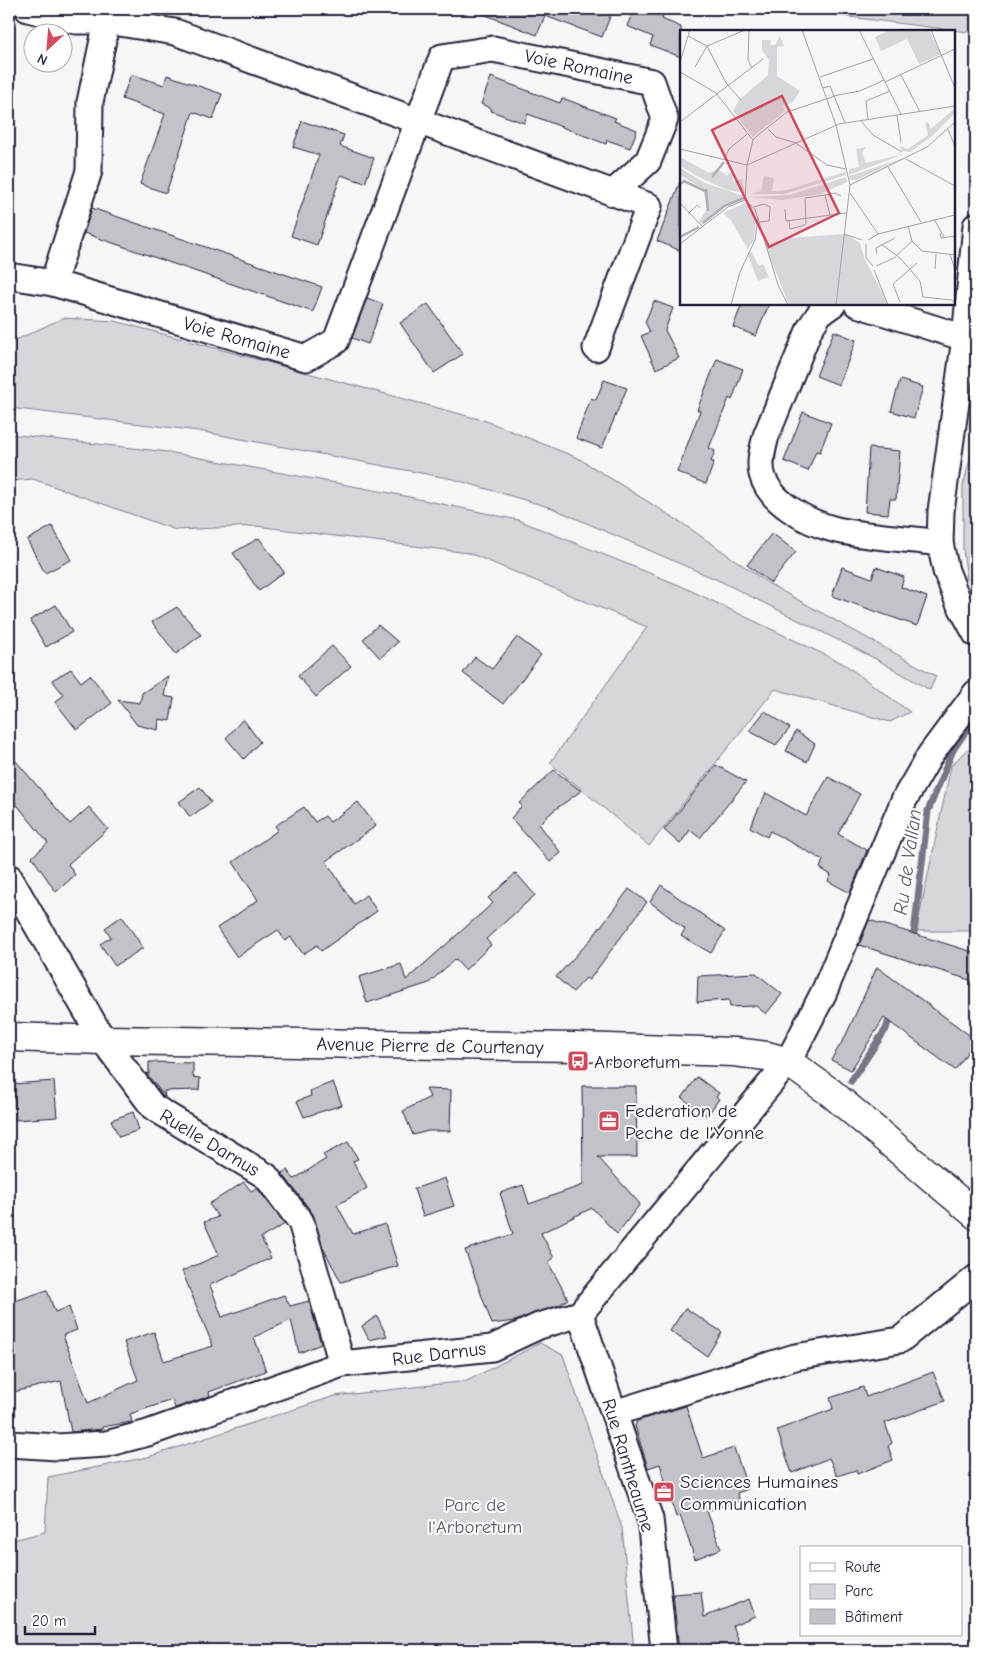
<svg xmlns="http://www.w3.org/2000/svg" width="985" height="1659" viewBox="0 0 985 1659" font-family="'Comic Neue',sans-serif">
<style>
.green{fill:#d7d7db;stroke:#7c7c8b}
.lines{fill:none;stroke-linecap:round;stroke-linejoin:round}
.stream{stroke:#767685;stroke-width:7}
.building{fill:#c2c2c9;stroke:#22223b}
.minor-casing{stroke:#22223b;stroke-width:29}
.primary-casing{stroke:#22223b;stroke-width:31}
.minor{stroke:#fff;stroke-width:25}
.primary{stroke:#fff;stroke-width:28}
.labels{text-anchor:middle;stroke-width:4;stroke-linejoin:round;paint-order:stroke}
.street-label{font-size:19px;fill:#22223b;stroke:#fff}
.poi-label{font-size:19px;fill:#22223b;stroke:#fff;text-anchor:start}
.park-label{font-size:19px;fill:#58586b;stroke:#fff}
.water-label{font-size:20px;font-style:italic;fill:#5a5a6d;stroke:#fff}
.inset-river{fill:none;stroke:#aeaeb7;stroke-width:2.5}
.inset-road{fill:none;stroke:#a1a1ac;stroke-width:1}
.view{fill:#d1495b;fill-opacity:0.15;stroke:#d1495b;stroke-width:2.5}
.inset-edge{fill:none;stroke:#22223b;stroke-width:2.5}
</style>
<rect width="100%" height="100%" fill="#f6f6f7"/>
<filter id="ink" filterUnits="userSpaceOnUse"><feTurbulence type="fractalNoise" baseFrequency=".02" numOctaves="2"/><feDisplacementMap in="SourceGraphic" scale="10" xChannelSelector="R" yChannelSelector="G"/><feConvolveMatrix kernelMatrix="1 2 1 2 8 2 1 2 1" color-interpolation-filters="sRGB"/></filter>
<g filter="url(#ink)">
<g class="green">
<polygon points="786,9 976,9 976,33"/>
<polygon points="63,318 115,321 486,421 578,458 682,523 771,585 936,676 930,690 876,659 720,581 552,508 453,479 199,431 9,408 9,338 18,339"/>
<polygon points="9,434 168,452 390,493 518,520 679,585 844,664 910,712 890,722 775,689 649,846 550,763 647,627 469,553 256,526 176,530 33,479 9,481"/>
<polygon points="976,436 976,594 967,579 963,550 963,486"/>
<polygon points="967,749 976,755 976,931 916,931 951,766"/>
<polygon points="540,1343 563,1355 622,1528 634,1650 9,1650 9,1541 45,1532 48,1477 148,1457 335,1396 467,1381"/>
</g>
<g class="lines">
<g class="stream">
<polyline points="914,933 928,811 953,750 976,716"/>
<polyline points="851,1081 886,1029 891,1014"/>
</g>
</g>
<g class="building">
<polygon points="531,9 613,9 602,37 545,16 537,35 473,10"/>
<polygon points="634,9 648,9 663,15 662,19 681,27 681,57 650,45 653,37 627,26"/>
<polygon points="131,74 164,85 167,75 222,94 213,119 193,112 166,193 140,184 165,114 122,99"/>
<polygon points="491,77 560,103 562,98 616,118 614,121 637,130 630,148 607,140 606,144 528,114 524,123 491,111 492,109 481,104"/>
<polygon points="302,121 344,135 340,146 374,158 365,183 341,175 317,245 291,236 319,155 293,147"/>
<polygon points="680,182 681,182 681,251 657,241"/>
<polygon points="92,208 322,287 313,312 84,233"/>
<polygon points="367,298 383,304 368,344 352,338"/>
<polygon points="654,301 673,308 665,330 679,358 656,369 641,336 650,332 645,322"/>
<polygon points="428,304 463,354 434,373 400,323"/>
<polygon points="742,304 769,304 756,336 733,327"/>
<polygon points="834,331 856,340 839,385 816,376"/>
<polygon points="717,359 743,369 732,400 729,398 709,448 715,451 711,462 714,462 706,484 677,472 700,411 697,410"/>
<polygon points="604,380 627,388 602,448 576,438 591,398 596,400"/>
<polygon points="900,380 923,387 914,418 891,411"/>
<polygon points="803,412 831,423 820,452 816,451 808,471 784,461"/>
<polygon points="869,448 900,451 896,499 890,499 888,514 865,512"/>
<polygon points="52,526 71,560 45,573 27,540"/>
<polygon points="772,533 796,552 771,583 747,565"/>
<polygon points="259,538 284,572 259,591 233,553"/>
<polygon points="842,567 872,578 876,567 904,577 901,587 927,597 917,626 832,596"/>
<polygon points="56,605 72,632 46,647 30,620"/>
<polygon points="177,607 201,635 176,654 152,622"/>
<polygon points="378,625 398,642 380,658 363,639"/>
<polygon points="517,637 541,655 503,704 463,673 475,657 492,669"/>
<polygon points="332,646 351,666 316,697 298,676"/>
<polygon points="71,669 81,682 90,675 112,703 77,730 55,702 64,695 52,680"/>
<polygon points="168,676 164,696 174,698 170,721 159,719 158,730 137,725 118,700 140,703 142,693"/>
<polygon points="765,711 790,728 776,745 749,731"/>
<polygon points="243,719 260,742 244,759 226,738"/>
<polygon points="796,731 815,744 807,762 786,751"/>
<polygon points="9,753 70,824 89,807 108,829 68,864 75,875 56,892 32,857 48,843 9,795"/>
<polygon points="716,765 746,782 700,838 690,830 680,844 664,830"/>
<polygon points="554,770 581,791 553,811 539,824 561,853 550,862 511,818 522,806 519,803"/>
<polygon points="828,777 860,794 838,834 867,850 850,893 828,881 831,875 820,868 823,860 770,831 767,837 750,827 766,793 806,816"/>
<polygon points="200,787 211,802 190,817 179,802"/>
<polygon points="358,802 376,826 326,861 354,904 366,895 377,911 321,951 317,945 303,954 291,937 285,941 278,930 237,957 217,928 258,900 233,862 278,830 275,826 304,807 315,822 325,816 330,822"/>
<polygon points="516,873 535,895 486,939 491,945 465,970 455,959 429,983 367,1003 359,977 401,964 406,980 493,903 488,898"/>
<polygon points="661,885 725,931 711,953 681,936 685,929 650,902"/>
<polygon points="629,889 647,902 589,980 586,978 573,992 556,977 592,938"/>
<polygon points="122,916 143,948 115,966 100,944 111,937 105,928"/>
<polygon points="869,920 976,953 976,982 859,945"/>
<polygon points="877,967 976,1040 955,1070 884,1018 851,1070 831,1060 846,1035"/>
<polygon points="756,973 782,994 766,1014 756,1006 730,1007 729,1000 697,1002 698,976"/>
<polygon points="149,1062 193,1063 193,1077 200,1078 199,1090 164,1091 165,1097 146,1073 149,1074"/>
<polygon points="697,1077 719,1093 716,1097 719,1099 707,1116 682,1098"/>
<polygon points="54,1081 57,1117 16,1120 13,1084"/>
<polygon points="333,1082 342,1105 304,1117 297,1101 311,1096 310,1091"/>
<polygon points="582,1086 636,1086 637,1157 598,1157 640,1204 617,1234 592,1208 541,1233 554,1258 548,1262 568,1299 559,1305 515,1321 492,1324 465,1250 513,1234 500,1193 523,1185 529,1204 583,1185"/>
<polygon points="426,1089 451,1090 450,1131 428,1131 413,1135 403,1111 430,1097"/>
<polygon points="133,1112 139,1130 119,1137 111,1120"/>
<polygon points="348,1142 358,1159 353,1161 367,1188 337,1205 353,1234 385,1224 398,1266 341,1282 323,1248 313,1214 282,1173 287,1170 294,1179 326,1159 323,1155"/>
<polygon points="445,1178 454,1206 423,1216 414,1189"/>
<polygon points="244,1182 251,1191 257,1188 285,1224 261,1238 271,1258 210,1285 222,1317 284,1295 290,1306 309,1301 321,1344 299,1353 291,1320 254,1337 266,1371 209,1392 210,1396 175,1408 172,1400 130,1414 132,1422 102,1427 102,1429 71,1432 61,1381 9,1393 9,1303 47,1290 55,1312 69,1307 77,1330 63,1335 88,1403 138,1380 124,1342 154,1332 164,1361 213,1346 182,1271 219,1255 204,1222 218,1217 209,1204"/>
<polygon points="685,1308 722,1332 707,1356 670,1331"/>
<polygon points="377,1316 387,1336 369,1340 362,1326"/>
<polygon points="933,1372 945,1401 885,1423 892,1443 888,1446 893,1460 857,1474 856,1470 837,1476 829,1458 792,1473 777,1430 833,1409 830,1398 863,1387 866,1397"/>
<polygon points="686,1406 703,1458 734,1448 748,1489 737,1493 740,1501 707,1511 721,1549 695,1559 680,1515 676,1517 660,1464 648,1468 635,1426 637,1421"/>
<polygon points="701,1592 704,1617 749,1599 755,1616 733,1625 742,1650 679,1650 673,1594"/>
</g>
<g class="lines">
<g class="minor-casing">
<g id="minor">
<polyline points="28,9 76,21 107,21 175,32 649,206 596,348"/>
<polyline points="976,226 965,338 941,511 940,543 946,571 958,601 976,634"/>
<polyline points="9,276 53,283 89,171 90,102 107,21"/>
<polyline points="53,283 306,358 336,341 442,57 493,49 652,82 665,119 648,161 613,193"/>
<path d="M833,304L820,313L810,328L766,436C763,448 759,461 762,474C769,502 807,522 833,529C863,537 907,538 940,543"/>
<polyline points="857,304 965,338"/>
<polyline points="9,877 103,1040 153,1107 266,1176 301,1222 342,1364"/>
<polyline points="580,1314 650,1519 664,1650"/>
<polyline points="614,1413 795,1357 900,1340 976,1278"/>
<polyline points="9,1444 57,1447 106,1444 148,1433 342,1364 492,1348 539,1326 580,1314 788,1062 824,992 904,800 930,755 976,693"/>
</g>
</g>
<g class="primary-casing">
<polyline id="primary" points="9,1037 103,1040 577,1047 734,1052 767,1056 788,1062 830,1092 976,1215"/>
</g>
<use href="#minor" class="minor"/>
<use href="#primary" class="primary"/>
</g>
</g>
<defs>
<g id="bus-square" transform="scale(1.125)"><rect x="-9" y="-9" width="18" height="18" rx="4" fill="#d1495b" stroke="#fff"/><path d="M-5-6H5V4H4V6H2V4H-2V6H-4V4H-5ZM-3.5-4V0h7V-4ZM-3.5 1.2v1.5H-2V1.2ZM2 1.2v1.5H3.5V1.2Z" fill="#fff"/></g>
<g id="office-square" transform="scale(1.125)"><rect x="-9" y="-9" width="18" height="18" rx="4" fill="#d1495b" stroke="#fff"/><path d="M-6-3h4V-5.5h4V-3h4V5H-6ZM-1-4.5V-3h2v-1.5ZM-6 0V1H6V0Z" fill="#fff"/></g>
</defs>
<g fill-rule="evenodd">
<use href="#bus-square" x="578" y="1061"/>
<use href="#office-square" x="609" y="1121"/>
<use href="#office-square" x="664" y="1492"/>
</g>
<g class="labels">
<g class="street-label">
<text transform="translate(579 66) rotate(12)" y="7">Voie Romaine</text>
<text transform="translate(237 337) rotate(16)" y="7">Voie Romaine</text>
<text transform="translate(430 1045) rotate(1)" y="7">Avenue Pierre de Courtenay</text>
<text transform="translate(210 1142) rotate(31)" y="7">Ruelle Darnus</text>
<text transform="translate(439 1353) rotate(-7)" y="7">Rue Darnus</text>
<text transform="translate(629 1465) rotate(73)" y="7">Rue Rantheaume</text>
</g>
<g class="poi-label">
<text x="594" y="1068">Arboretum</text>
<text x="625" y="1117">Federation de<tspan x="625" dy="22">Peche de l'Yonne</tspan></text>
<text x="680" y="1488">Sciences Humaines<tspan x="680" dy="22">Communication</tspan></text>
</g>
<g class="park-label">
<text x="475" y="1511">Parc de<tspan x="475" dy="22">l'Arboretum</tspan></text>
</g>
<g class="water-label">
<text transform="translate(907 862) rotate(-82)" y="7">Ru de Vallan</text>
</g>
</g>
<g transform="translate(680 30)">
<rect width="275" height="275" fill="#f6f6f7"/>
<path d="M210,0H249L261,24L239,34L227,9L201,21L195,7ZM100,6L104,16L97,17V46L120,61L113,72L103,76L105,81L73,107L53,81L59,70L88,45L89,30L82,20V10H91L90,15H95ZM275,78V83L251,107L230,122L222,121L220,116L228,119L248,105L245,93L248,92L251,99ZM186,117L182,123L186,133L224,124L169,145V139L179,137L176,119ZM0,127L29,143L38,139L47,146L49,144L43,141L53,144V151L62,149L65,163L47,160L19,147L0,136ZM224,128L177,150H170L169,146ZM0,138L25,153L64,166L63,170L47,176L22,195L19,192L27,179L23,159L0,145ZM165,142L166,145L104,164H70L81,161L84,146L94,148L92,161L107,160ZM166,147L167,152L140,164L102,170L70,167L110,165ZM65,173L71,175L76,189L74,209L68,219L50,189L43,183ZM166,204L180,213L185,230L209,275H109L85,215L108,208ZM71,221L79,236L83,234L89,247L78,251L68,226Z" fill="#d7d7db"/>
<path class="inset-river" d="M32,147L44,132M0,154L4,151L25,161M26,159L28,181M23,193L44,176L64,168M0,207L19,197"/>
<path class="inset-road" d="M69,0L68,30L72,38M122,0L156,95L170,155L156,275M179,0L221,84M251,0L275,58M8,6L27,16L46,53L61,70M0,32L10,0M15,37L27,16L65,0M0,42L36,63L73,110M221,45L240,82M140,47L193,29M205,52L275,19M143,58L150,56L165,93M217,85L221,112M188,90L186,71L210,61M181,91L193,105L222,122M0,92L83,29M88,99L96,107L116,113L147,135L166,139M268,99L275,117M0,119L67,135L159,94L275,76M45,128L49,119L67,104M226,129L275,156M208,137L241,192M170,155L247,117L275,92M170,163L198,204M65,170L67,135L73,110L78,105L107,82L158,65L180,61L204,50M65,170L75,179L98,255L108,275M0,173L22,196M74,177L84,174L90,177L89,191L79,192M105,179L106,191L166,183M8,184L17,175L20,178M150,185L145,165L155,163L161,166M254,189L264,207M109,190L110,199L122,196L126,194L125,168L145,165M228,196L232,211L242,221L275,225V228M260,203L261,208L275,206M164,204L182,210M188,210L198,204L275,185M0,214L48,177L65,170M186,214V228L193,236M201,214L220,228L240,251L243,267M197,224L196,218L215,208M270,224L275,240M196,236L214,228L232,211M255,239L256,224M194,240L208,275M243,267L272,270L275,274M220,272L213,254L237,233M51,275L60,242L75,210L78,188"/>
<path class="view" d="M102,66L159,183L89,217L32,100Z"/>
<rect width="275" height="275" class="inset-edge"/>
</g>
<rect width="985" height="1659" fill="none" stroke="#fff" stroke-width="30"/>
<rect x="15" y="15" width="955" height="1629" fill="none" stroke="#22223b" stroke-width="2" filter="url(#ink)"/>
<rect x="800" y="1546" width="162" height="90" fill="#ffffff" stroke="#a7a7b1"/>
<rect x="810" y="1563" width="25" height="8" fill="#ffffff" stroke="#a7a7b1"/>
<text x="845" y="1572" font-size="15" fill="#22223b">Route</text>
<rect x="810" y="1584" width="25" height="15" fill="#d7d7db" stroke="#a7a7b1"/>
<text x="845" y="1596" font-size="15" fill="#22223b">Parc</text>
<rect x="810" y="1609" width="25" height="15" fill="#c2c2c9" stroke="#a7a7b1"/>
<text x="845" y="1622" font-size="15" fill="#22223b">Bâtiment</text>
<g transform="translate(48 48) rotate(206)"><circle r="24" fill="#ffffff" stroke="#a7a7b1"/>
<path d="M0-4L9 19L0 12L-9 19Z" fill="#d1495b"/>
<text y="-8" font-size="14" font-weight="bold" text-anchor="middle" fill="#22223b">N</text>
</g>
<path d="M25 1626v8h70v-8" fill="none" stroke="#22223b" stroke-width="2.5"/>
<text x="32" y="1626" font-size="15" fill="#22223b" stroke="#ffffff" stroke-width="4" paint-order="stroke">20 m</text>
</svg>
